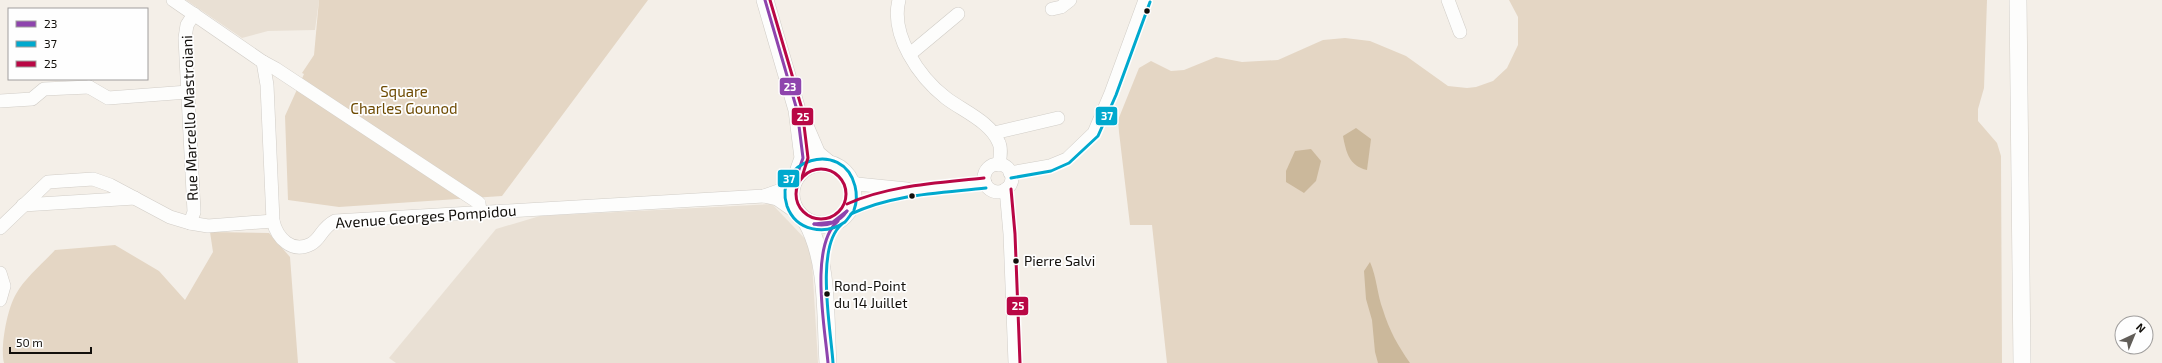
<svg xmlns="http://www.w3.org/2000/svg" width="2162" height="363" viewBox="0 0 2162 363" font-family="'Exo 2',sans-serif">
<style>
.built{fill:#e9e0d4}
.green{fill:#e4d6c4}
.water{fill:#cbb89b}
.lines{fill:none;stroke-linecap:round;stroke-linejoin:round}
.minor-casing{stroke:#d1cdc7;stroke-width:14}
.major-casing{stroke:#d1cdc7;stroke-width:18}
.minor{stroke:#fdfdfc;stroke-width:13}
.major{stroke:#fdfdfc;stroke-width:17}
.bus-1-casing{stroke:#fefefe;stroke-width:6}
.bus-2-casing{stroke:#fefefe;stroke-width:6}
.bus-3-casing{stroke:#fefefe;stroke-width:6}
.bus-1{stroke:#8e44ad;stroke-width:3}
.bus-2{stroke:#00a9ce;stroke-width:3}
.bus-3{stroke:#b90745;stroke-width:3}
.bus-dot{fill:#120f0b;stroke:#fefefe;stroke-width:1.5}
.labels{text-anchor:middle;stroke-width:3.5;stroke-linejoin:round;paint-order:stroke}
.bus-label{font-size:14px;fill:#120f0b;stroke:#fefefe;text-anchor:start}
.park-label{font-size:15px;fill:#6e4b03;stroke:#fefefe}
.street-label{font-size:15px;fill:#120f0b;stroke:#fefefe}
.line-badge{stroke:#fefefe;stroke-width:1.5}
.badge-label{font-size:11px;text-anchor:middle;font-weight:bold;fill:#fff}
</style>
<rect width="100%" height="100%" fill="#f4efe8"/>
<g class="built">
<polygon points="186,0 319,0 315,30 268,31 242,38"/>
<polygon points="772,204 811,245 818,363 396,363 389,358 496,229 540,216"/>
</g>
<g class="green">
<polygon points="319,0 648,0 502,196 339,207 288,200 285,116 304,74 302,73 314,55"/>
<polygon points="1509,0 1987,0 1984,88 1978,109 1978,121 1997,143 2001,156 2002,363 1167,363 1152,225 1130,225 1119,132 1118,120 1139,68 1151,61 1171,71 1184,70 1216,57 1242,62 1278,60 1323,40 1345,38 1370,41 1406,56 1448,86 1467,88 1476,87 1493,81 1507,68 1518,45 1518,17"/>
<path d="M210,232L269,233L290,257L298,363H4C0,348 7,309 16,294C24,279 43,263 55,250L115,245L159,271L185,300L213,252Z"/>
</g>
<g class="water">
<path d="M1356,128L1371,139L1367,170C1349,166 1346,152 1343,136Z"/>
<polygon points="1311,149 1321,161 1316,181 1304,193 1286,182 1286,171 1295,151"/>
<path d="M1370,262C1377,278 1377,294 1383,310C1389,330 1398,346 1410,363H1378L1375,352L1372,320L1366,299L1364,271Z"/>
</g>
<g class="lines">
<g class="minor-casing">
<g id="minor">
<polyline points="173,0 263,62 276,69 479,203 480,212"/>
<path d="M899,0C890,35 919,77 946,98C963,111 991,122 999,143C1002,149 1000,158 999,165"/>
<polyline points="1448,0 1460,32"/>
<polyline points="1052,9 1061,7 1070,0"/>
<polyline points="910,54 958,14"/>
<path d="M263,62L267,85L273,221C277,238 292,254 311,244C321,239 321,228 335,221L764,196L784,189L794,181"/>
<polyline points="89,87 108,98 188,92"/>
<polyline points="0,101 32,99 44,89 89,87"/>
<polyline points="994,133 1058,118"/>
<circle cx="998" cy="178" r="14"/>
<polyline points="1010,173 1050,166 1067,159 1094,133 1111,93 1145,0"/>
<polyline points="848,179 857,184 907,189"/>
<polyline points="1006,189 1010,234 1015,363"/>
<polyline points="764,196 777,199 797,213"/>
<polyline points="23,205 135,198"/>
<path d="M849,209C877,192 950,187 985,183"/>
<polyline points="190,223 194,212 185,38 187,25 194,14"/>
<polyline points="0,228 48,182 93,179 110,185 170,217 190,223 208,226 273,221"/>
<polyline points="0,273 4,286 0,300"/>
</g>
</g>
<g class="major-casing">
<g id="major">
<polyline points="765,0 797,110 803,158 797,175"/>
<polyline points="2018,0 2022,363"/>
<polyline points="805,126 817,154 829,164"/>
<circle cx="822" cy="194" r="31"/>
<path d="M806,221C829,260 825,319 828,363"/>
</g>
</g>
<use href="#minor" class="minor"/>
<use href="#major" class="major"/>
<g class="bus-1-casing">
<g id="bus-1">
<polyline points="765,0 797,110 803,158 797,175"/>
<polyline points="814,224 833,222 847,211"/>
<path d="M814,224C827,227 840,222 847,211"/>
<path d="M828,363C825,328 809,246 838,221"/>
</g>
</g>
<g class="bus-2-casing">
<g id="bus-2">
<polyline points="1011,178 1051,171 1069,163 1098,136 1116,95 1150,2"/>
<path d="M853,212C850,215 848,219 845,222C825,236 796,231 787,206C772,160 843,138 855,186C857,194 857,202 854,210"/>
<path d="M851,214C892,194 941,193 986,188"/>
<path d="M833,363C831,330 815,248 841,225"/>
</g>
</g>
<g class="bus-3-casing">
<g id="bus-3">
<polyline points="770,0 802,109 808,158 802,177"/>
<circle cx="821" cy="194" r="25"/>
<polyline points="1011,189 1015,234 1020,363"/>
<path d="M847,204C889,185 939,183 984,178"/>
</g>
</g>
<use href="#bus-1" class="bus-1"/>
<use href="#bus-2" class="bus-2"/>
<use href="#bus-3" class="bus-3"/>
</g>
<g class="bus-dot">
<circle cx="1147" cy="11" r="3.5"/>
<circle cx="912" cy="196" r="3.5"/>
<circle cx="1016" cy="261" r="3.5"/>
<circle cx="827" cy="294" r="3.5"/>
</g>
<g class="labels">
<g class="bus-label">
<text x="1024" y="266">Pierre Salvi</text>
<text x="834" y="291">Rond-Point<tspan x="834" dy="17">du 14 Juillet</tspan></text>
</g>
<g class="park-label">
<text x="404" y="97">Square<tspan x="404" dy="17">Charles Gounod</tspan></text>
</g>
<g class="street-label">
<text transform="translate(190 118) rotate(-92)" y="5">Rue Marcello Mastroiani</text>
<text transform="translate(426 217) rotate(-4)" y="5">Avenue Georges Pompidou</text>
</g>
</g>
<g class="line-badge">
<rect x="779" y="77" width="23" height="19" rx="4" fill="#8e44ad"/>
<rect x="1095" y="106" width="23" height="20" rx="4" fill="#00a9ce"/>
<rect x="791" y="107" width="23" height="19" rx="4" fill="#b90745"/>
<rect x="777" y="169" width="23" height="19" rx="4" fill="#00a9ce"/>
<rect x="1006" y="296" width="23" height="20" rx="4" fill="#b90745"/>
</g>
<g class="badge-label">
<text x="790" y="91">23</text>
<text x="1107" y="120">37</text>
<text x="803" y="121">25</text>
<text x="789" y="183">37</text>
<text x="1018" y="310">25</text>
</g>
<rect x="8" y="8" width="140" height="72" fill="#fefefe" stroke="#a09e9d"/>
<rect x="16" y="21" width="20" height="6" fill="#8e44ad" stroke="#a09e9d"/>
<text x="44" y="28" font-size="12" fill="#120f0b">23</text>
<rect x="16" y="41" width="20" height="6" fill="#00a9ce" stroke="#a09e9d"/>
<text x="44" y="48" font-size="12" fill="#120f0b">37</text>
<rect x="16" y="61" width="20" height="6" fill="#b90745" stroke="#a09e9d"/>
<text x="44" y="68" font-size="12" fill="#120f0b">25</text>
<g transform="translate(2134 335) rotate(44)"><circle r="19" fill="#fefefe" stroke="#a09e9d"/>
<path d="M0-3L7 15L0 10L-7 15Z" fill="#615d58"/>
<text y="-6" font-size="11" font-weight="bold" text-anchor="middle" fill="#120f0b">N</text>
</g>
<path d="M10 347v6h81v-6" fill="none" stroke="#120f0b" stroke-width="2"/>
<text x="16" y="347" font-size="12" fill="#120f0b" stroke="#fefefe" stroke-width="3" paint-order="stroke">50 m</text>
</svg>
